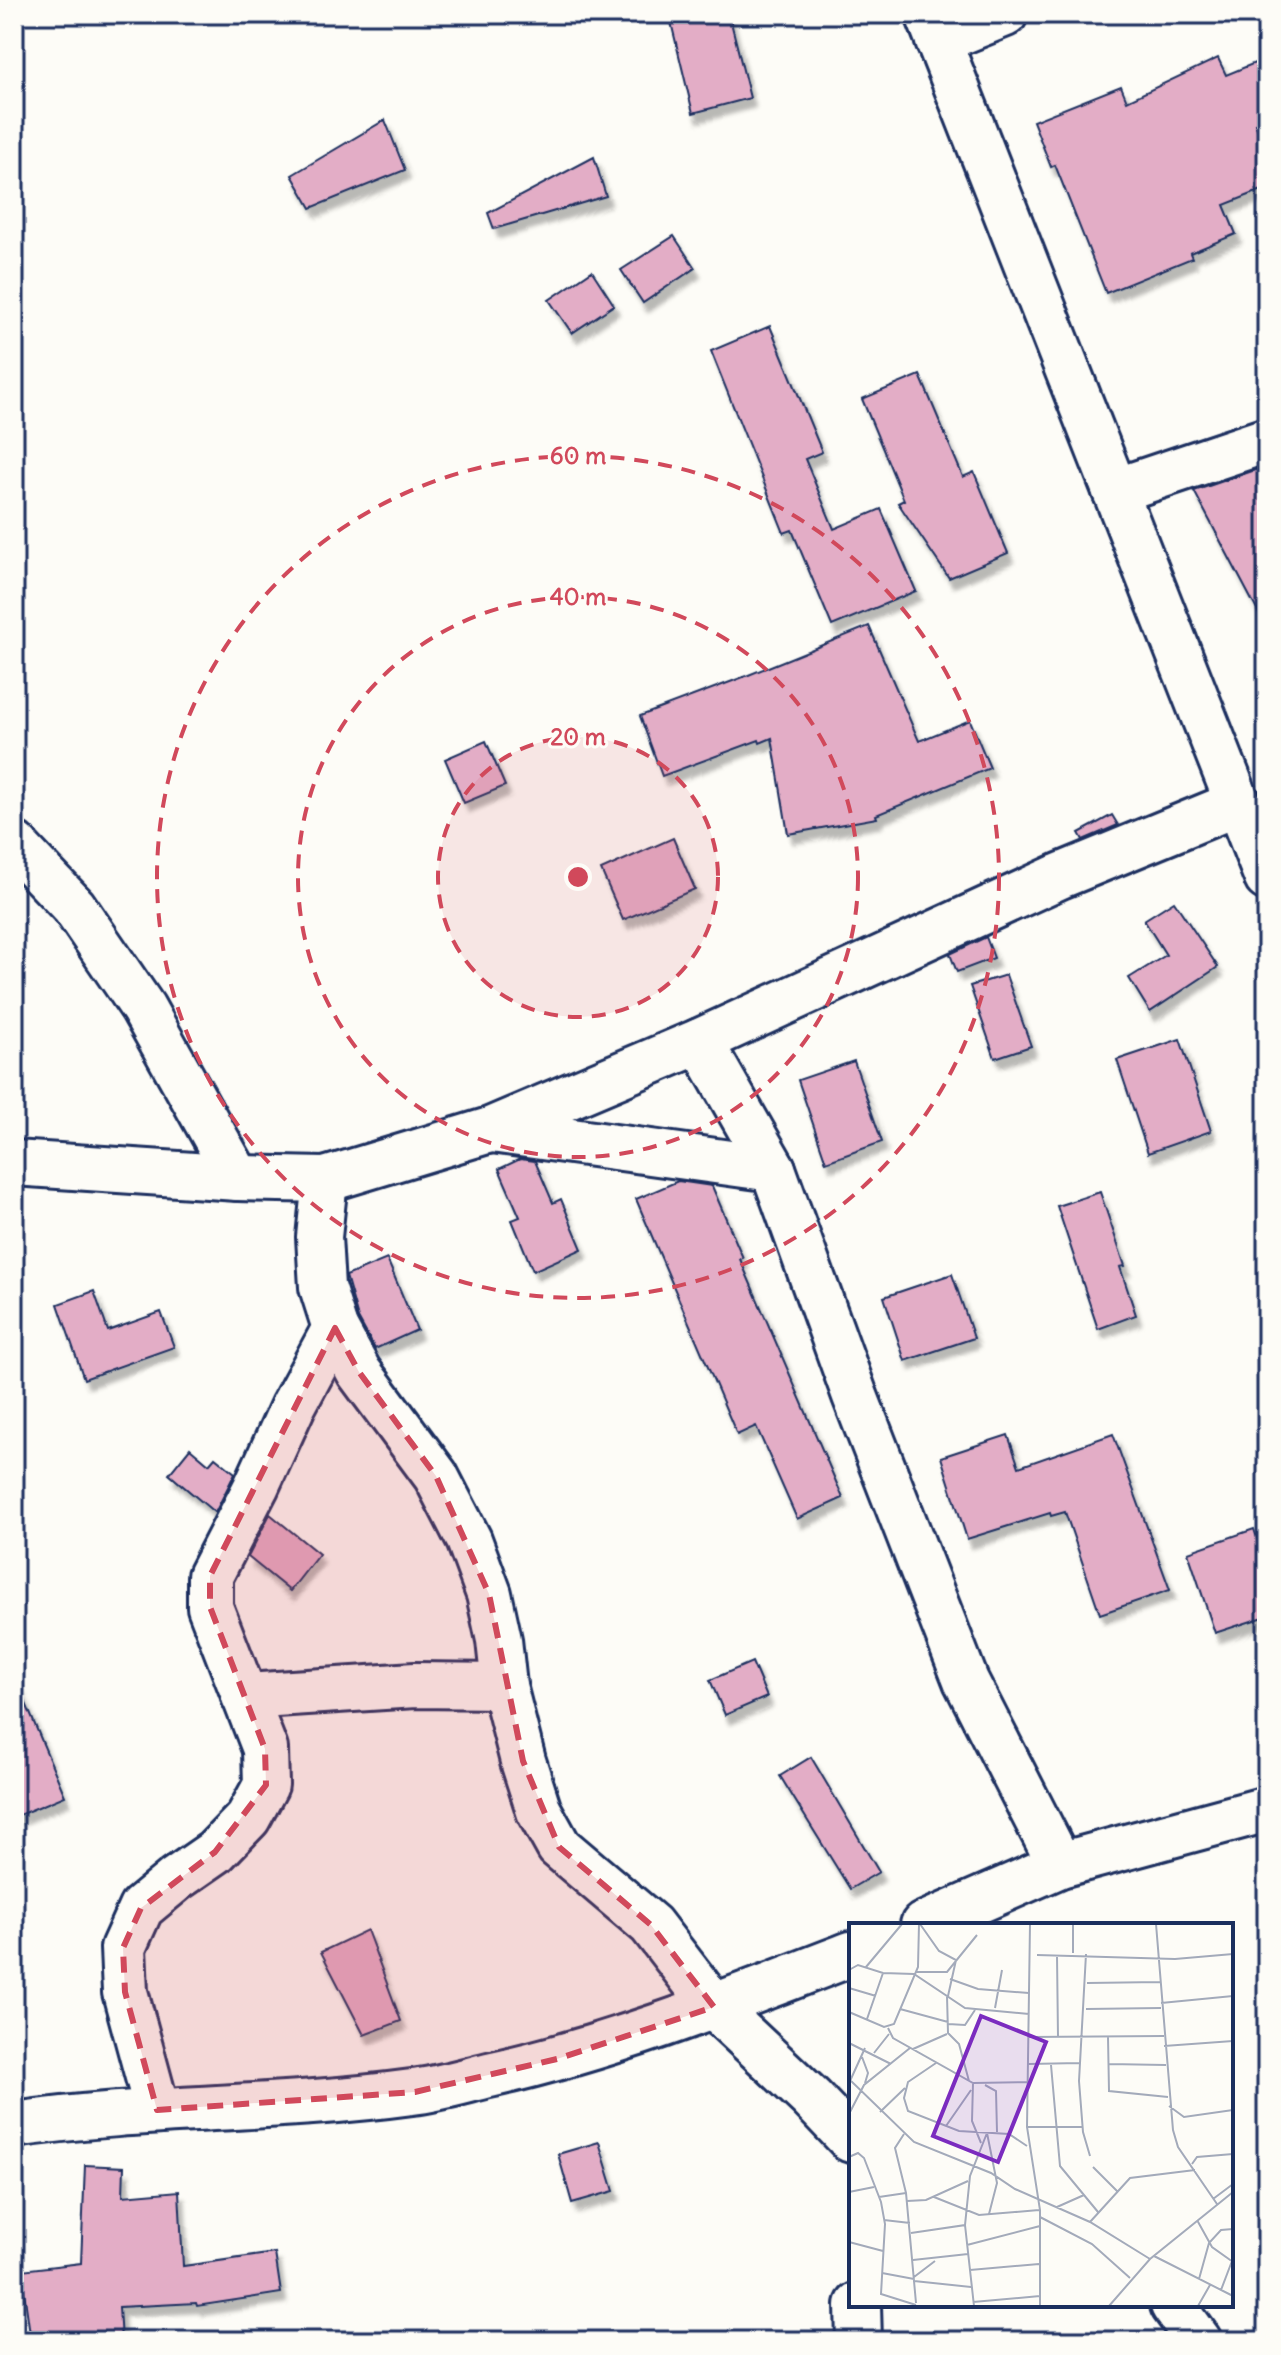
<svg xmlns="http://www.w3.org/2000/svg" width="1281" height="2355" viewBox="0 0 1281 2355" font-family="Delius,sans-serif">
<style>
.building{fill:#e3adc6;stroke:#1b2f5e;stroke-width:2;filter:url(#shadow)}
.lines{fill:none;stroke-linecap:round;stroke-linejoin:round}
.minor-casing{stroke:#1b2f5e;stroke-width:50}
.minor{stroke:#fdfcf7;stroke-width:44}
.marked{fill:#d1495b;fill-opacity:0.2;stroke:#d1495b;stroke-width:6;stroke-dasharray:16 10;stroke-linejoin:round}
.ring{fill:none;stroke:#d1495b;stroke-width:4;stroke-dasharray:14 10}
.inset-road{fill:none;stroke:#a3aaba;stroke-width:2}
.view{fill:#7b2cbf;fill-opacity:0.15;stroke:#7b2cbf;stroke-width:4}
.inset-edge{fill:none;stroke:#1b2f5e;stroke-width:4}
.centre{fill:#d1495b;stroke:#fdfcf7;stroke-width:4}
.ring-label{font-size:24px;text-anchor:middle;font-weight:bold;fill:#d1495b;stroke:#fdfcf7;stroke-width:6;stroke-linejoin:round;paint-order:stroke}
</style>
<defs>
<filter id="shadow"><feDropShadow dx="5" dy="9" stdDeviation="2" flood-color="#0004"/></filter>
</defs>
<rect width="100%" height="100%" fill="#fdfcf7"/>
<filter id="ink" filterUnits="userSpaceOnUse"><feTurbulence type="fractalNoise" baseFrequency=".0125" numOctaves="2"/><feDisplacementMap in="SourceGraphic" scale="16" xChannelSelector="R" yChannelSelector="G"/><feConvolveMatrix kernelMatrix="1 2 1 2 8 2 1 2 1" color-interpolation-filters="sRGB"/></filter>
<g filter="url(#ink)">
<g class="building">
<polygon points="669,14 729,14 750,98 693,113"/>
<polygon points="1218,58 1226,75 1267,58 1267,118 1255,123 1267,153 1267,188 1224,205 1236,234 1190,253 1192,258 1106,293 1055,165 1051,167 1033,121 1121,86 1127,101"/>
<polygon points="385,120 405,170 311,208 292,175"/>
<polygon points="594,157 606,196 494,229 488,213"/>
<polygon points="674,236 695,268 643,303 621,270"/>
<polygon points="592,271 614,305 572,333 549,300"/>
<polygon points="770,326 822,452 805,459 834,529 881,509 916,591 832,626 792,530 784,533 711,351"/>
<polygon points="920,375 963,477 974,472 1008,553 949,578 898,503 904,500 862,399"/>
<polygon points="1267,466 1267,629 1194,491"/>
<polygon points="869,626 919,741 970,720 990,768 876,815 877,818 788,834 772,738 760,743 759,740 662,776 640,716 746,676"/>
<polygon points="486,741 505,786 464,803 445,759"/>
<polygon points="1112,815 1118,825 1083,840 1079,833"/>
<polygon points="673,838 695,889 623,920 601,870"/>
<polygon points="1174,901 1218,967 1150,1012 1129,978 1166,955 1144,920"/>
<polygon points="986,937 994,958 957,972 950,954"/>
<polygon points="1006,975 1031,1046 995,1058 970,986"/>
<polygon points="1180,1039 1211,1131 1148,1153 1117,1060"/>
<polygon points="854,1061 882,1142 826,1162 798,1080"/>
<polygon points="520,1159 535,1161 553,1203 561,1199 582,1249 533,1271 512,1220 520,1217 499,1169"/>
<polygon points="678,1181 712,1186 743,1258 740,1259 843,1498 797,1519 756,1426 737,1435 636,1199"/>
<polygon points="1100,1192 1125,1266 1120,1267 1136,1315 1098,1329 1057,1206"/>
<polygon points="387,1259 417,1330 375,1349 358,1318 346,1276"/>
<polygon points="952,1274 974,1338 905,1361 884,1297"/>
<polygon points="94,1291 108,1331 161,1312 174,1347 84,1379 58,1304"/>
<polygon points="1113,1434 1170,1590 1100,1614 1065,1512 1051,1516 1050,1513 967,1539 941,1457 1008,1435 1019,1467"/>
<polygon points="190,1448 209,1464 215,1457 235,1473 215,1513 169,1474"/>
<polygon points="270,1514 319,1554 290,1591 248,1557"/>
<polygon points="1254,1529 1267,1567 1267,1616 1215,1633 1188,1552"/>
<polygon points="752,1662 767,1697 725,1715 710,1680"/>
<polygon points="14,1675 65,1796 14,1817"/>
<polygon points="811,1757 879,1872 850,1889 780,1776"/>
<polygon points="367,1930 401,2021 364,2035 321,1952"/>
<polygon points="599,2142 614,2191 572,2203 558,2154"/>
<polygon points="85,2165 124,2167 123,2196 179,2191 183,2266 275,2253 281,2293 197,2306 196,2303 119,2307 121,2341 31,2341 21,2270 81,2263"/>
</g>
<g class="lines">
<g class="minor-casing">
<g id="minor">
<polyline points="928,14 1267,878"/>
<polyline points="938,41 1005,14"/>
<polyline points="1115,491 1267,440"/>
<polyline points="14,844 74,907 143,1008 238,1178"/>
<polyline points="700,1041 773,1169"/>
<polyline points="492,1130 773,1169 855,1396 966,1681 1060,1865"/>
<polyline points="14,1163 238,1178 325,1180 490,1130 700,1041 1060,876 1238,803"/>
<polyline points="325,1180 319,1237 322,1287 335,1328 359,1372 436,1476 469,1540 489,1594 499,1640 504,1686 523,1761 539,1811 559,1847 651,1925 714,2007 811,2098 851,2140"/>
<polyline points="244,1696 415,1685 504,1686"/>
<polyline points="923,1925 1060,1865 1267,1809"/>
<polyline points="157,2110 125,1992 123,1948 141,1908 176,1879 215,1852 248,1818 266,1785 265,1749 210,1607 210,1576 256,1487 293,1406 335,1328"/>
<path d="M14,2125C146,2106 280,2110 412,2092C438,2089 464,2081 489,2075C614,2047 732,2000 851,1954"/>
<polyline points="858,2305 859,2341"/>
<polyline points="1173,2305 1199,2341"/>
</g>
</g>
<use href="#minor" class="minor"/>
</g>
</g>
<path class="marked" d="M335,1328L359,1372L436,1476L489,1594L523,1761L559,1847L651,1925L714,2007L557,2059L415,2092L157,2110L125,1992L123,1948L141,1908L215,1852L266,1785L265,1749L210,1607V1576Z"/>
<circle cx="578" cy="877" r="140" fill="#d1495b" fill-opacity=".12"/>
<g class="ring">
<circle cx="578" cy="877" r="140"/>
<circle cx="578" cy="877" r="280"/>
<circle cx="578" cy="877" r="421"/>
</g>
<g transform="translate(849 1923)">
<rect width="384" height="384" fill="#fdfcf7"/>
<path class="inset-road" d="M71,1L90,28L107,37L99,73M181,1L178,204L191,287V383M307,1L324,207L329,224L368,281M224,30V1M237,31L230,158L234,209L241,233M188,32L326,36L384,31M208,32L209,114M17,44L53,1M0,47L9,42L34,50L65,51L116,85L180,91M67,49H98L128,12M101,56L129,66L180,70M238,60L311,59M0,65L27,73M98,73L99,110L110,121L120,158M312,80L384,73M146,85L153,47M51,86L99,99M237,86L312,85M0,89L35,104L45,101L69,44L70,1M18,96L34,50M99,101L116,102L126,87M39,105L44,115L124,160L178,159M179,114L315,113M259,114L260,168L319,174M0,120L42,141M315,123L384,118M64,126L98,111M25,130L40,111M13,134L19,150L16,160M87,140L59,159L55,175L59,188L110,208L160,211L178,223M179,141L231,140M259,141L317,142M202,142L211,243L249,289M0,156L65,219L142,250L166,266L241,299L301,336M1,158L16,125M124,160L123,198L132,220M136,162L147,168L148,209M320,183L335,194L384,187M31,189L56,165M0,191L15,162L61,125M97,203L122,167M178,204H233M138,210L148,260L140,291M55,211L46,225L57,270L67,380M0,234L9,230L15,235L32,279L36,301L32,371L67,382M343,241L348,234L384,231M244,244L268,268M0,269L25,264M30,274L57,270M85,274L130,292L190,287M364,276L384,261M58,278L77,277L119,258M208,284L235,272M191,294L243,321L281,355M35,297L61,300M348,297L363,324L384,339M241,299L281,255L346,247M116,302L125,383M62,310L116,302L121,253L138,210M0,319L34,328M118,322L191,303M305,333L384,373M64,337L119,331M121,347L190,341M33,350L65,356M65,354L86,338M350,356L360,320L372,307L384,306M65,358L122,364M372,367L383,338M124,379L191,373M260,383L301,336L384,269M349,383L361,362"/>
<path class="view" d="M132,93L197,119L149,239L84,213Z"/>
<rect width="384" height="384" class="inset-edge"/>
</g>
<circle cx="578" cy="877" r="12" class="centre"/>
<g class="ring-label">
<text x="578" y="464">60 m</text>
<text x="578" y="605">40 m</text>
<text x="578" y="745">20 m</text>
</g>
<rect width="1281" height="2355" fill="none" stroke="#fdfcf7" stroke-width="48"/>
<rect x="24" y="24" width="1233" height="2307" fill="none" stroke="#1b2f5e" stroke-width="3" filter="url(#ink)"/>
</svg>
